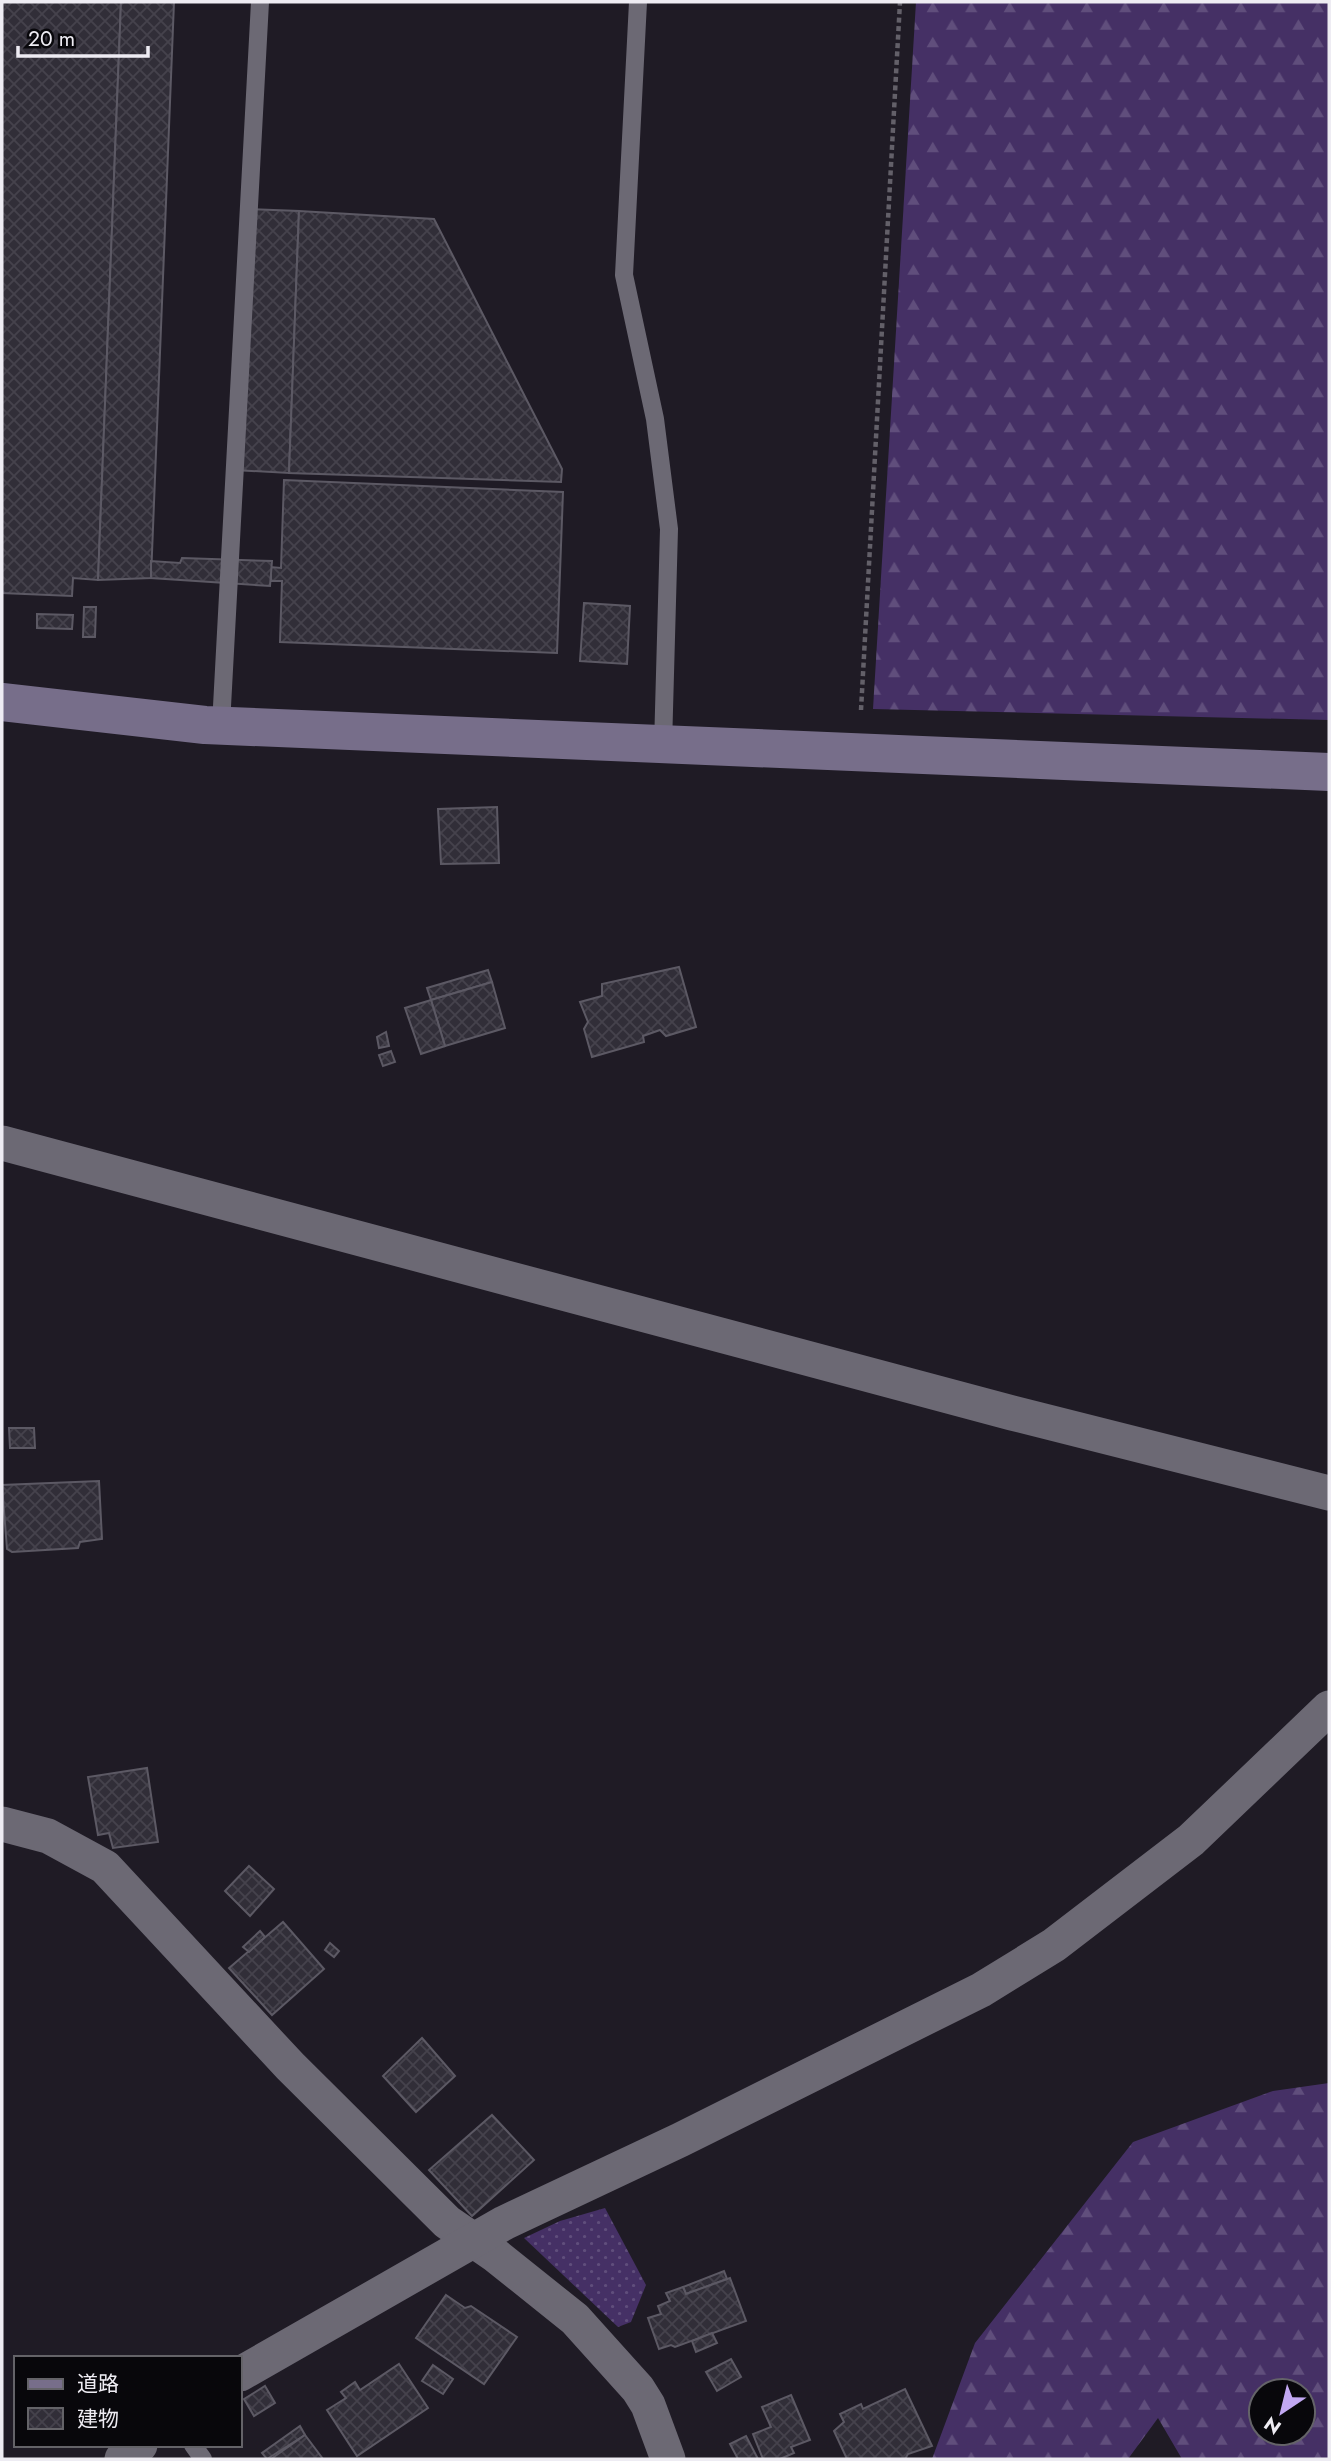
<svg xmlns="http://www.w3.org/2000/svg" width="1331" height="2461" viewBox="0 0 1331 2461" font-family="Jost,'Noto Sans JP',sans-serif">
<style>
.grass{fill:url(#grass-dots)}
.forest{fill:url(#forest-firs);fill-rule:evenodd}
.building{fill:url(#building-cross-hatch);stroke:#5c5964;stroke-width:2}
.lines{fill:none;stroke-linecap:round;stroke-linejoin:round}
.path{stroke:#636069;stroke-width:4.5;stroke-dasharray:5 3.5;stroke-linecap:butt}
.lane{stroke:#6c6974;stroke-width:18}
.street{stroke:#6c6974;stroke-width:35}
.secondary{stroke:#776e8a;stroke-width:38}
</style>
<defs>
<pattern id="grass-dots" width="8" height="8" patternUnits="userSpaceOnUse" patternTransform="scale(1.75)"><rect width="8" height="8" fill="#453065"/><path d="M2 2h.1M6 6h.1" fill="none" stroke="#604e7c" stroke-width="1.8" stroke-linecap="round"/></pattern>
<pattern id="forest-firs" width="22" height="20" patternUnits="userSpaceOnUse" patternTransform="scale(1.75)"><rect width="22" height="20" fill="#453065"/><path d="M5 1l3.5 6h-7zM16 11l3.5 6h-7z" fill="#604e7c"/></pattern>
<pattern id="building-cross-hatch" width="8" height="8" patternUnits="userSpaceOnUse" patternTransform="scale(1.75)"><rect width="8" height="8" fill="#312e38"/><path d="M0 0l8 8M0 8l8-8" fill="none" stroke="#45424c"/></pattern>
</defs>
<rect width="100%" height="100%" fill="#1f1b25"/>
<polygon class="grass" points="605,2208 646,2285 631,2322 618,2327 524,2238 560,2221"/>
<g class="forest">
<polygon points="916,2 1329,2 1329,720 873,709"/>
<path d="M1329,2083V2459H1182L1158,2418L1128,2459H932L975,2343L1133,2142L1273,2091ZM1261,2391H1303V2433H1261Z"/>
</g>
<g class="building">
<polygon points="2,2 121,2 98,580 73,578 72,596 2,593"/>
<polygon points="121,2 174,2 151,578 98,580"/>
<polygon points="245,209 299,211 289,473 234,470"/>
<polygon points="299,211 434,219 562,469 561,482 289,473"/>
<polygon points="284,480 563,492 557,653 280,642 282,581 271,581 271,567 281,568"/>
<polygon points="182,558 272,561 270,586 151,578 151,561 180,563"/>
<polygon points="584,603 630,606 627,664 580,661"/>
<polygon points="84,607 96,607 95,637 83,637"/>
<polygon points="37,614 73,615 72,629 37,628"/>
<polygon points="497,807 499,863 441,864 438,809"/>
<polygon points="679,967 696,1027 666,1036 660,1030 643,1036 644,1042 592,1057 584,1029 588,1022 580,1002 602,996 602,984"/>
<polygon points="488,970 492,982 431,1000 427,988"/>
<polygon points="492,982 505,1028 445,1046 431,1000"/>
<polygon points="431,1000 445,1046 421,1054 405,1008"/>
<polygon points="386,1032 389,1046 379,1048 377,1037"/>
<polygon points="391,1051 395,1062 383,1066 379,1055"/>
<polygon points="9,1428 34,1428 35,1448 10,1448"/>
<polygon points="99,1481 102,1539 80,1542 78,1548 12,1552 7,1549 2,1485"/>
<polygon points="147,1768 158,1842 113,1848 109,1833 98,1835 88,1777"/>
<polygon points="249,1866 274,1889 250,1916 225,1891"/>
<polygon points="283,1922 324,1969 272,2015 229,1968"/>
<polygon points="260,1931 265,1937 249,1952 243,1947"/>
<polygon points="330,1943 339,1951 334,1957 325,1950"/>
<polygon points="422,2038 455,2076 416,2112 383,2076"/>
<polygon points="492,2115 534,2160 472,2216 429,2170"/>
<polygon points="724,2271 727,2279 686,2294 683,2287"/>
<polygon points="730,2278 746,2321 675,2347 671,2345 659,2349 648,2318 661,2314 658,2306 670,2301 666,2293 683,2287 686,2294"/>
<polygon points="446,2295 465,2308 471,2306 517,2337 484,2384 416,2338"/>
<polygon points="712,2333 717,2343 696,2352 692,2341"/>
<polygon points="731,2359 741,2377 717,2391 706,2372"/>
<polygon points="399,2364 428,2408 357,2456 327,2410 346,2398 341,2392 355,2382 360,2390"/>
<polygon points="433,2365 453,2379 443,2394 422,2381"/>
<polygon points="265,2386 275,2403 254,2416 244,2399"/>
<polygon points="905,2389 932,2446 908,2454 905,2459 847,2459 834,2431 844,2422 840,2414 861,2404 863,2409"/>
<polygon points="791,2395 810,2440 791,2447 794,2453 780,2459 763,2459 753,2434 771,2427 762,2407"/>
<polygon points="300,2426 305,2435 267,2459 262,2453"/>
<polygon points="305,2435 323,2459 271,2459"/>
<polygon points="746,2436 758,2459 738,2459 730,2444"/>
</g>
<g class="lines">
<polyline class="path" points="861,710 900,2"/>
<g class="lane">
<polyline points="638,2 624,275 655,419 669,529 663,746"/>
<polyline points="221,725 260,2"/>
<polyline points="193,2445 203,2459"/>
</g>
<g class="street">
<polyline points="2,1143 1012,1413 1329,1493"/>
<polyline points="2,1824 48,1836 105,1867 290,2066 447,2222 495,2255 575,2319 638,2389 648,2405 668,2459"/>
<polyline points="240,2374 504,2223 680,2140 981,1990 1054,1945 1191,1840 1329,1708"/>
<polyline points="122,2459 140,2445"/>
</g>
<polyline class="secondary" points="2,702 205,725 1329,772"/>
</g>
<rect width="1331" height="2461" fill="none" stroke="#eeecf3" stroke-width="7"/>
<rect x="14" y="2356" width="228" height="91" fill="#08070b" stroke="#646368" stroke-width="2"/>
<rect x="28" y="2379" width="35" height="10" fill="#776e8a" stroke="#646368" stroke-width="2"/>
<text x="77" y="2391" font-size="21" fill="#eeecf3">道路</text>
<rect x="28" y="2408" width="35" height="21" fill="url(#building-cross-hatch)" stroke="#646368" stroke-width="2"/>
<text x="77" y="2426" font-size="21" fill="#eeecf3">建物</text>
<g transform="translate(1282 2412) rotate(215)"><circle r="33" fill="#08070b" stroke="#646368" stroke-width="2"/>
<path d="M0-5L12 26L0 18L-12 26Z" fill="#c2a8f2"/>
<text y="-10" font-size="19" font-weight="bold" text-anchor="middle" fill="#eeecf3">N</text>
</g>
<path d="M18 46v10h130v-10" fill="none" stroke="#eeecf3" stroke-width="3.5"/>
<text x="28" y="46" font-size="21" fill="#eeecf3" stroke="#08070b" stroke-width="5" paint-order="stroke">20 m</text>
</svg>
